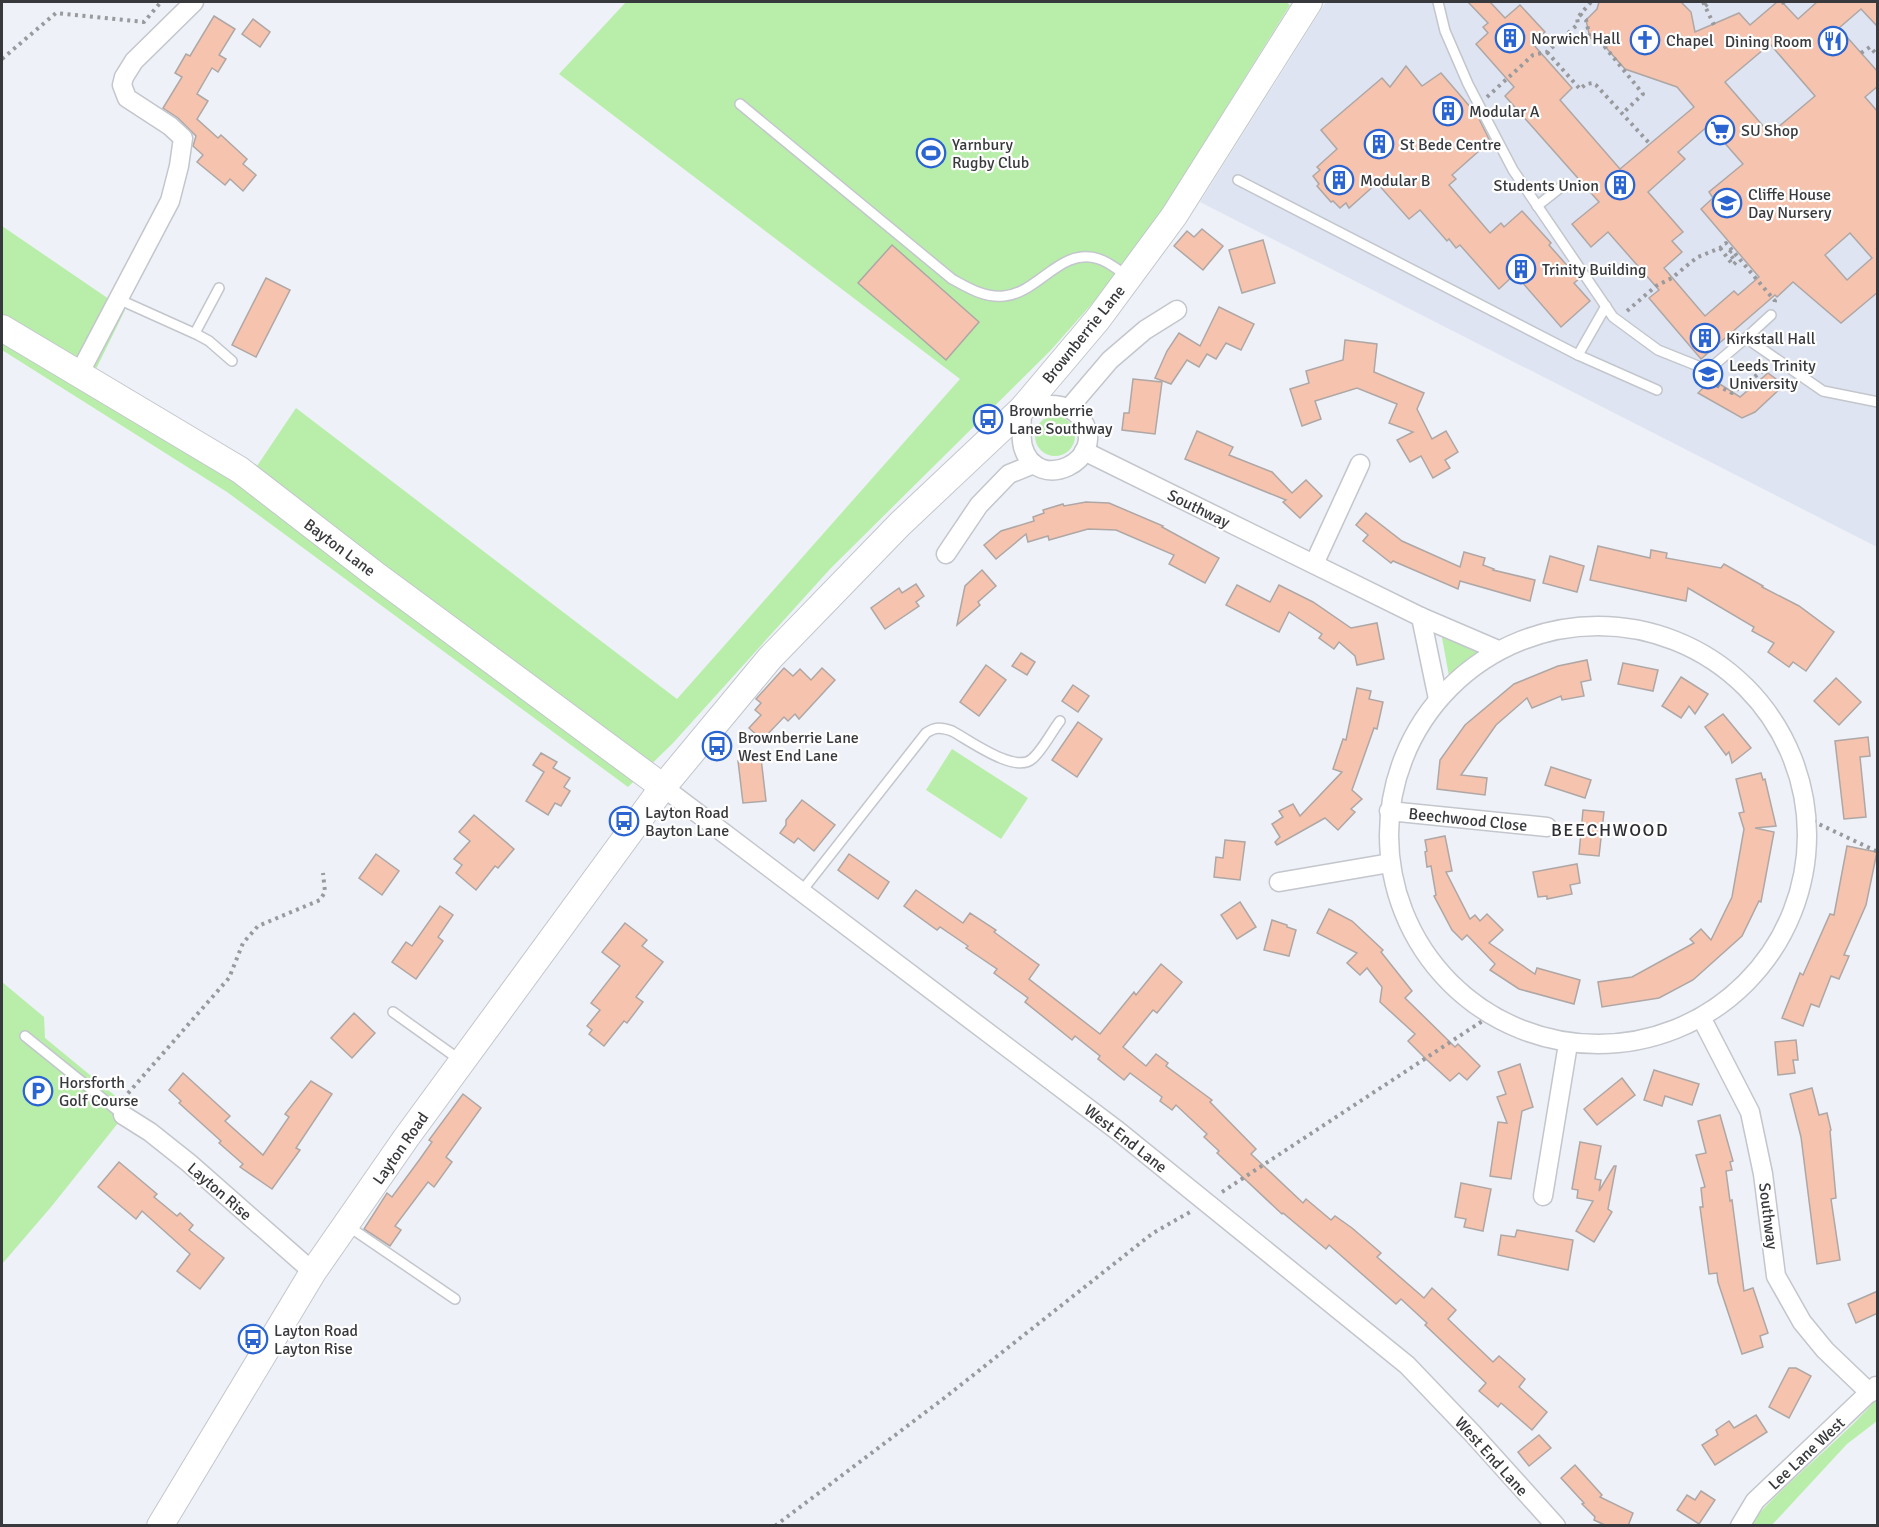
<svg xmlns="http://www.w3.org/2000/svg" width="1879" height="1527" viewBox="0 0 1879 1527" font-family="Signika,sans-serif">
<style>
.built{fill:#dee4f1}
.green{fill:#b8eea9}
.building{fill:#f6c3ae;stroke:#aea7a5;stroke-width:1.5;fill-rule:evenodd}
.lines{fill:none;stroke-linecap:round;stroke-linejoin:round}
.lane-casing{stroke:#c3c6cc;stroke-width:12}
.street-casing{stroke:#c3c6cc;stroke-width:21}
.secondary-casing{stroke:#c3c6cc;stroke-width:28}
.path{stroke:#989a9e;stroke-width:4;stroke-dasharray:3 4.5;stroke-linecap:butt}
.lane{stroke:#fff;stroke-width:9}
.street{stroke:#fff;stroke-width:18}
.secondary{stroke:#fff;stroke-width:26}
.labels{text-anchor:middle;stroke-width:4.5;stroke-linejoin:round;paint-order:stroke}
.poi-label{font-size:16px;fill:#38393c;stroke:#fefefe;text-anchor:start}
.street-label{font-size:16px;fill:#38393c;stroke:#fefefe}
.neighbourhood-label{font-size:18px;letter-spacing:1.5px;fill:#2b2d32;stroke:#fefefe}
</style>
<rect width="100%" height="100%" fill="#eef1f7"/>
<polygon class="built" points="1326,2 1877,2 1877,547 1200,202"/>
<g class="green">
<polygon points="626,2 1286,2 1290,5 1149,232 1121,271 1050,351 830,569 673,743 628,787 227,492 2,350 2,226 125,310 95,371 253,472 296,408 677,699 960,379 559,74"/>
<circle cx="1055" cy="436" r="20"/>
<polygon points="1441,632 1479,652 1449,676"/>
<polygon points="952,749 1028,798 1001,839 926,790"/>
<polygon points="2,982 44,1017 45,1038 130,1108 51,1207 2,1264"/>
<path d="M1877,1399V1421L1847,1444L1772,1525L1748,1526C1787,1480 1837,1444 1877,1399Z"/>
</g>
<g class="building">
<path d="M1468,2H1490L1505,18L1520,5L1545,32L1532,43L1572,88L1560,100L1620,169L1694,107L1677,87L1625,69L1601,42L1590,38L1586,20L1597,9L1599,2H1681L1691,12L1695,32L1739,13L1750,25L1777,2H1782L1798,19L1817,2H1878V27L1861,9L1839,28L1878,72V86L1865,97L1878,112V292L1841,323L1793,282L1777,297L1775,295L1701,359L1649,298L1659,290L1608,232L1591,247L1572,224L1599,202L1505,96L1514,87L1476,44L1488,33L1483,27L1488,23ZM1770,44L1815,96L1770,134L1725,82ZM1709,125L1743,164L1709,192L1713,198L1701,209L1759,277L1738,295L1734,291L1705,316L1664,268L1682,252L1672,241L1683,232L1648,192L1685,159L1678,152ZM1850,233L1872,258L1847,280L1825,255Z"/>
<polygon points="214,16 235,29 219,55 226,59 218,72 212,68 197,94 208,101 197,119 218,138 221,135 247,159 243,164 256,175 243,191 230,179 225,185 197,162 203,155 193,146 196,136 178,118 163,108 182,77 175,73 186,54 190,56"/>
<polygon points="253,19 270,32 260,47 242,34"/>
<polygon points="1406,66 1422,86 1441,73 1477,115 1490,141 1452,175 1456,179 1449,185 1490,233 1501,223 1504,227 1522,211 1551,243 1549,245 1579,279 1574,283 1590,301 1561,327 1515,274 1499,289 1460,245 1456,248 1449,239 1447,241 1420,210 1409,219 1377,183 1349,208 1346,203 1340,208 1333,201 1331,202 1317,186 1319,184 1313,176 1320,170 1317,167 1337,149 1321,130 1382,78 1390,87"/>
<polygon points="1202,229 1223,246 1203,270 1174,246 1187,231 1194,237"/>
<polygon points="1263,240 1275,283 1242,293 1229,250"/>
<polygon points="892,245 979,322 946,360 858,283"/>
<polygon points="266,278 290,290 256,357 232,345"/>
<polygon points="1219,307 1254,324 1241,350 1226,343 1216,359 1207,354 1199,367 1187,360 1171,384 1155,378 1167,351 1179,333 1200,346"/>
<polygon points="1345,340 1377,344 1374,372 1424,393 1417,409 1432,439 1446,431 1458,452 1445,460 1450,468 1433,478 1421,456 1410,462 1397,440 1413,432 1389,423 1397,404 1357,388 1315,401 1321,419 1302,426 1290,389 1309,383 1306,371 1343,360"/>
<polygon points="1768,373 1784,385 1755,412 1742,418 1698,393 1712,379 1740,397"/>
<polygon points="1133,379 1162,382 1155,434 1122,430 1124,413 1129,413"/>
<polygon points="1197,431 1233,447 1229,455 1272,472 1292,493 1306,480 1322,496 1300,518 1283,502 1286,500 1185,459"/>
<polygon points="1086,502 1109,503 1163,526 1162,527 1219,558 1205,583 1169,564 1174,555 1116,530 1088,529 1049,540 1048,536 1028,542 1026,534 996,559 984,545 1001,531 1034,521 1033,517 1044,513 1043,510 1063,504 1064,506"/>
<polygon points="1366,513 1402,541 1460,567 1464,552 1485,558 1483,565 1494,569 1493,570 1535,580 1530,601 1460,581 1458,589 1393,561 1391,563 1363,541 1368,535 1356,525"/>
<polygon points="1598,546 1650,558 1651,550 1667,553 1666,558 1721,568 1724,564 1763,586 1762,587 1799,606 1834,632 1806,671 1793,662 1789,667 1768,652 1774,643 1752,631 1754,627 1688,588 1686,601 1590,580"/>
<polygon points="1550,556 1584,566 1577,592 1543,583"/>
<polygon points="982,570 996,586 978,602 980,605 957,625 965,586"/>
<polygon points="916,584 924,596 916,602 919,606 885,629 871,608 899,588 902,593"/>
<polygon points="1237,585 1270,602 1279,585 1313,602 1351,628 1377,623 1384,659 1357,665 1355,656 1339,642 1334,649 1319,638 1322,634 1289,612 1279,632 1226,605"/>
<polygon points="1021,653 1035,662 1027,675 1012,666"/>
<polygon points="1587,660 1591,680 1581,682 1584,696 1562,700 1561,696 1532,708 1527,698 1496,725 1461,775 1487,778 1485,795 1437,789 1440,760 1465,725 1514,684 1558,666"/>
<polygon points="1623,663 1658,670 1653,691 1618,684"/>
<polygon points="986,665 1006,680 979,716 960,702"/>
<polygon points="784,668 793,676 800,669 811,680 822,668 835,680 799,719 795,714 788,721 784,717 762,740 749,728 761,715 755,710 761,703 756,699"/>
<polygon points="1681,677 1708,694 1695,714 1689,706 1681,718 1662,706"/>
<polygon points="1836,678 1861,702 1839,725 1814,701"/>
<polygon points="1073,685 1089,696 1078,712 1062,701"/>
<polygon points="1357,688 1371,691 1369,699 1383,702 1377,729 1374,728 1352,790 1362,799 1351,809 1355,812 1338,830 1325,818 1277,845 1275,842 1280,837 1272,824 1283,817 1279,811 1293,804 1300,816 1342,772 1333,769 1343,739 1346,740"/>
<polygon points="1723,714 1751,748 1732,763 1729,752 1726,755 1705,727"/>
<polygon points="1078,722 1102,739 1077,777 1052,760"/>
<polygon points="1868,737 1870,756 1860,757 1866,817 1844,819 1835,741"/>
<polygon points="541,753 557,762 553,768 570,778 564,787 570,791 561,806 555,803 548,815 526,801 544,772 533,765"/>
<polygon points="761,758 766,801 743,803 738,761"/>
<polygon points="1551,767 1591,780 1585,798 1545,785"/>
<polygon points="1761,773 1763,780 1765,779 1776,826 1755,828 1774,832 1761,902 1759,901 1742,936 1693,980 1659,998 1602,1007 1598,982 1632,977 1694,943 1690,939 1701,929 1711,940 1732,897 1744,829 1739,813 1744,812 1736,779"/>
<polygon points="802,800 835,825 814,851 798,838 794,843 780,833 786,825 786,820"/>
<polygon points="1583,810 1604,812 1599,856 1579,854"/>
<polygon points="474,815 514,849 498,868 495,866 476,890 456,873 462,865 454,859 470,841 459,832"/>
<polygon points="1445,836 1452,871 1446,872 1470,919 1475,915 1480,921 1487,914 1503,930 1489,943 1535,974 1537,968 1580,980 1574,1004 1519,989 1490,970 1495,964 1467,935 1462,940 1452,930 1434,896 1436,895 1431,866 1427,867 1425,852 1427,851 1425,840"/>
<polygon points="1225,840 1245,842 1240,880 1214,877 1216,857 1223,858"/>
<polygon points="1847,846 1877,852 1866,905 1844,955 1849,956 1839,979 1831,976 1819,1007 1811,1004 1803,1026 1782,1018 1800,973 1803,975 1830,914 1834,915"/>
<polygon points="376,854 399,871 382,895 359,878"/>
<polygon points="849,854 889,882 878,899 838,870"/>
<polygon points="1577,864 1580,883 1570,885 1572,894 1547,899 1547,896 1538,897 1533,872"/>
<polygon points="916,890 963,923 970,913 996,930 994,932 1039,965 1029,979 1100,1034 1134,992 1136,995 1161,964 1182,982 1157,1013 1153,1010 1123,1047 1146,1066 1156,1054 1168,1063 1166,1066 1212,1100 1210,1102 1256,1149 1251,1154 1303,1203 1306,1199 1331,1220 1335,1216 1352,1228 1381,1253 1377,1257 1424,1298 1432,1288 1456,1310 1448,1319 1493,1362 1499,1356 1525,1379 1519,1387 1547,1412 1532,1430 1501,1403 1498,1407 1479,1391 1486,1383 1425,1325 1427,1323 1401,1299 1396,1304 1329,1245 1326,1249 1283,1213 1282,1214 1217,1153 1219,1151 1204,1137 1207,1134 1176,1105 1172,1110 1160,1101 1162,1097 1130,1073 1124,1080 1098,1059 1100,1056 1075,1036 1072,1040 1025,1002 1028,998 994,973 997,969 966,948 968,946 940,927 937,930 904,906"/>
<polygon points="1240,902 1256,927 1237,939 1221,915"/>
<polygon points="440,906 453,915 438,937 443,941 416,979 392,962 406,942 412,946"/>
<polygon points="1329,909 1352,921 1383,950 1381,952 1412,991 1405,998 1455,1047 1458,1044 1480,1066 1467,1080 1459,1073 1450,1081 1427,1060 1408,1041 1415,1034 1380,1002 1382,987 1367,968 1360,975 1347,963 1357,953 1317,933"/>
<polygon points="1272,920 1287,925 1287,927 1296,930 1289,956 1264,950"/>
<polygon points="625,923 647,940 642,946 663,962 636,997 643,1002 627,1023 624,1021 604,1046 589,1034 592,1030 587,1026 600,1010 591,1003 620,966 602,952"/>
<polygon points="354,1013 375,1033 352,1058 331,1038"/>
<polygon points="1796,1040 1798,1060 1793,1060 1795,1073 1778,1075 1775,1042"/>
<polygon points="1520,1064 1533,1107 1522,1111 1511,1179 1490,1176 1498,1122 1507,1123 1497,1097 1506,1094 1498,1072"/>
<polygon points="1654,1070 1699,1084 1692,1105 1665,1096 1662,1106 1644,1100"/>
<polygon points="183,1073 230,1116 225,1121 263,1155 289,1117 285,1114 311,1081 332,1094 296,1148 300,1150 272,1189 240,1167 243,1164 219,1143 221,1141 179,1103 181,1101 169,1090"/>
<polygon points="1622,1078 1635,1095 1597,1125 1584,1109"/>
<polygon points="1812,1088 1819,1115 1827,1113 1831,1130 1830,1131 1836,1198 1831,1199 1840,1260 1817,1264 1801,1137 1790,1094"/>
<polygon points="463,1094 481,1108 446,1157 452,1162 434,1187 428,1182 395,1226 401,1230 390,1246 364,1229 387,1193 392,1197 420,1159 432,1142 429,1140"/>
<polygon points="1720,1115 1733,1161 1730,1162 1732,1170 1726,1171 1730,1201 1732,1200 1744,1291 1753,1288 1768,1333 1760,1336 1763,1347 1742,1354 1718,1282 1717,1273 1709,1274 1700,1207 1703,1207 1701,1188 1705,1187 1696,1155 1706,1153 1698,1121"/>
<polygon points="1580,1142 1601,1146 1595,1179 1601,1180 1599,1191 1614,1166 1616,1166 1608,1209 1612,1212 1594,1242 1576,1231 1593,1201 1577,1198 1578,1190 1572,1189"/>
<polygon points="119,1162 157,1194 154,1197 177,1216 180,1213 193,1225 189,1230 224,1258 200,1289 177,1271 190,1254 142,1211 136,1219 98,1187"/>
<polygon points="1461,1183 1491,1189 1483,1231 1464,1227 1466,1219 1455,1217"/>
<polygon points="1517,1230 1573,1240 1568,1270 1498,1255 1501,1235 1515,1237"/>
<polygon points="1878,1291 1878,1313 1856,1323 1848,1304"/>
<polygon points="1789,1368 1796,1368 1811,1376 1789,1418 1769,1407"/>
<polygon points="1756,1415 1767,1432 1715,1465 1702,1445 1718,1435 1716,1430 1729,1421 1734,1428"/>
<polygon points="1539,1435 1551,1448 1529,1466 1518,1452"/>
<polygon points="1575,1465 1602,1495 1600,1497 1633,1513 1628,1526 1607,1526 1594,1520 1595,1517 1582,1504 1584,1503 1561,1478"/>
<polygon points="1701,1491 1715,1500 1699,1524 1677,1510 1687,1495 1695,1500"/>
</g>
<g class="lines">
<g class="lane-casing">
<g id="lane">
<polyline points="1438,2 1445,31 1468,84 1513,170 1613,317 1658,350 1708,370 1746,338 1823,391 1878,402"/>
<path d="M740,104L952,279C968,288 985,298 1004,296C1039,293 1061,246 1099,259C1109,262 1118,270 1127,276"/>
<polyline points="1238,180 1578,355"/>
<polyline points="1537,206 1565,184"/>
<polyline points="118,299 198,335 209,341 232,361"/>
<polyline points="1606,306 1578,355 1657,390"/>
<polyline points="195,333 219,288"/>
<polyline points="1746,338 1771,315"/>
<path d="M801,892L926,733C935,727 941,727 952,731C969,740 1015,774 1032,759C1042,751 1052,731 1060,721"/>
<polyline points="393,1012 460,1060"/>
<polyline points="25,1036 123,1115"/>
<polyline points="348,1226 455,1299"/>
</g>
</g>
<g class="street-casing">
<g id="street">
<polyline points="79,374 170,201 179,166 183,138 170,126 127,98 122,85 124,77 134,61 194,2"/>
<path d="M1050,405C1063,405 1074,408 1082,420C1109,460 1037,495 1023,447C1020,435 1022,421 1022,409Z"/>
<polyline points="1069,408 1110,360 1145,330 1177,310"/>
<polyline points="1084,451 1421,617 1498,650"/>
<polyline points="946,554 979,505 1009,474 1034,464"/>
<polyline points="1314,564 1360,464"/>
<polyline points="1421,617 1438,699"/>
<circle cx="1598" cy="835" r="209"/>
<polyline points="663,787 1118,1131 1407,1365 1473,1434 1556,1526"/>
<polyline points="1389,811 1547,827"/>
<polyline points="1279,882 1390,863"/>
<polyline points="1702,1019 1750,1112 1763,1174 1776,1276 1802,1322 1825,1350 1870,1393"/>
<polyline points="123,1115 150,1132 189,1163 313,1272"/>
<polyline points="1543,1196 1568,1044"/>
<polyline points="1740,1526 1755,1501 1876,1386"/>
</g>
</g>
<g class="secondary-casing">
<g id="secondary">
<polyline points="2,328 240,470 376,575 663,787"/>
<polyline points="160,1526 313,1272 406,1138 663,787 770,658 900,524 1022,409 1098,319 1174,216 1309,2"/>
</g>
</g>
<g class="path">
<polyline points="1703,2 1715,27"/>
<polyline points="1783,2 1784,4"/>
<polyline points="1705,6 1710,2"/>
<polyline points="1580,14 1586,20 1590,38 1604,43 1605,47 1643,94 1623,113"/>
<polyline points="1547,52 1580,89 1586,84 1593,83 1596,85 1650,144"/>
<polyline points="1861,53 1870,47 1878,56"/>
<polyline points="2,59 56,13 144,22 161,2"/>
<polyline points="1487,97 1533,55 1547,52 1578,24 1577,18 1591,2"/>
<polyline points="1720,248 1733,265 1736,262 1729,253 1732,250"/>
<polyline points="1877,250 1878,249"/>
<polyline points="1627,311 1656,286 1672,278 1690,263 1698,257 1720,248 1726,243 1775,301 1774,303"/>
<polyline points="1710,382 1732,393 1764,370 1759,365"/>
<polyline points="1806,818 1878,852"/>
<polyline points="123,1099 229,978 243,943 258,926 320,900 325,892 323,873"/>
<polyline points="1222,1192 1490,1016"/>
<polyline points="775,1526 943,1399 1153,1233 1190,1212"/>
</g>
<use href="#lane" class="lane"/>
<use href="#street" class="street"/>
<use href="#secondary" class="secondary"/>
</g>
<defs>
<g id="building-ring" transform="scale(1.5)"><circle r="9.5" fill="#fefefe" stroke="#2a64d1" stroke-width="1.5"/><path d="M-4-6H4V6H1V3H-1V6H-4ZM-2.5-4.3h1.7v1.8h-1.7ZM.8-4.3h1.7v1.8H.8ZM-2.5-1h1.7V.8h-1.7ZM.8-1h1.7V.8H.8Z" fill="#2a64d1"/></g>
<g id="church-ring" transform="scale(1.5)"><circle r="9.5" fill="#fefefe" stroke="#2a64d1" stroke-width="1.5"/><path d="M-1.2-6h2.4v3.5h3.3v2.4h-3.3V6h-2.4V-.1h-3.3v-2.4h3.3Z" fill="#2a64d1"/></g>
<g id="restaurant-ring" transform="scale(1.5)"><circle r="9.5" fill="#fefefe" stroke="#2a64d1" stroke-width="1.5"/><path d="M-5-6h1v4h1v-4h1v4h1v-4h1v5L-1.5 .5V6h-2V.5L-5-1ZM5-6V6H3V1.5H1.5Q1.5-4 5-6Z" fill="#2a64d1"/></g>
<g id="supermarket-ring" transform="scale(1.5)"><circle r="9.5" fill="#fefefe" stroke="#2a64d1" stroke-width="1.5"/><path d="M-6-5.5h2.5l.6 2H6L4.5 2H-2.5L-4.4-4H-6ZM-1.5 3.2a1.3 1.3 0 1 0 .1 0ZM3 3.2a1.3 1.3 0 1 0 .1 0Z" fill="#2a64d1"/></g>
<g id="stadium-ring" transform="scale(1.5)"><circle r="9.5" fill="#fefefe" stroke="#2a64d1" stroke-width="1.5"/><path d="M0-5a6.5 5 0 1 0 0 10a6.5 5 0 1 0 0-10ZM-3.5-1.8h7v3.6h-7Z" fill="#2a64d1"/></g>
<g id="school-ring" transform="scale(1.5)"><circle r="9.5" fill="#fefefe" stroke="#2a64d1" stroke-width="1.5"/><path d="M0-5L7-2L0 1L-7-2ZM-4 1L0 2.5L4 1V4Q0 6-4 4Z" fill="#2a64d1"/></g>
<g id="university-ring" transform="scale(1.5)"><circle r="9.5" fill="#fefefe" stroke="#2a64d1" stroke-width="1.5"/><path d="M0-5L7-2L0 1L-7-2ZM-4 1L0 2.5L4 1V4Q0 6-4 4Z" fill="#2a64d1"/></g>
<g id="bus-ring" transform="scale(1.5)"><circle r="9.5" fill="#fefefe" stroke="#2a64d1" stroke-width="1.5"/><path d="M-5-6H5V4H4V6H2V4H-2V6H-4V4H-5ZM-3.5-4V0h7V-4ZM-3.5 1.2v1.5H-2V1.2ZM2 1.2v1.5H3.5V1.2Z" fill="#2a64d1"/></g>
<g id="parking-ring" transform="scale(1.5)"><circle r="9.5" fill="#fefefe" stroke="#2a64d1" stroke-width="1.5"/><path d="M-3.5-5.5H1a3.5 3.5 0 0 1 0 7H-1V5.5H-3.5ZM-1-3.4V-.6H.8a1.4 1.4 0 0 0 0-2.8Z" fill="#2a64d1"/></g>
</defs>
<g fill-rule="evenodd">
<use href="#building-ring" x="1510" y="38"/>
<use href="#church-ring" x="1645" y="40"/>
<use href="#restaurant-ring" x="1833" y="41"/>
<use href="#building-ring" x="1448" y="111"/>
<use href="#supermarket-ring" x="1720" y="130"/>
<use href="#building-ring" x="1379" y="144"/>
<use href="#stadium-ring" x="931" y="153"/>
<use href="#building-ring" x="1339" y="180"/>
<use href="#building-ring" x="1620" y="185"/>
<use href="#school-ring" x="1727" y="203"/>
<use href="#building-ring" x="1521" y="269"/>
<use href="#building-ring" x="1705" y="338"/>
<use href="#university-ring" x="1708" y="374"/>
<use href="#bus-ring" x="988" y="419"/>
<use href="#bus-ring" x="717" y="746"/>
<use href="#bus-ring" x="624" y="821"/>
<use href="#parking-ring" x="38" y="1091"/>
<use href="#bus-ring" x="253" y="1339"/>
</g>
<g class="labels">
<g class="poi-label">
<text x="1531" y="44">Norwich Hall</text>
<text x="1666" y="46">Chapel</text>
<text x="1812" y="47" text-anchor="end">Dining Room</text>
<text x="1469" y="117">Modular A</text>
<text x="1741" y="136">SU Shop</text>
<text x="952" y="150">Yarnbury<tspan x="952" dy="18">Rugby Club</tspan></text>
<text x="1400" y="150">St Bede Centre</text>
<text x="1360" y="186">Modular B</text>
<text x="1599" y="191" text-anchor="end">Students Union</text>
<text x="1748" y="200">Cliffe House<tspan x="1748" dy="18">Day Nursery</tspan></text>
<text x="1542" y="275">Trinity Building</text>
<text x="1726" y="344">Kirkstall Hall</text>
<text x="1729" y="371">Leeds Trinity<tspan x="1729" dy="18">University</tspan></text>
<text x="1009" y="416">Brownberrie<tspan x="1009" dy="18">Lane Southway</tspan></text>
<text x="738" y="743">Brownberrie Lane<tspan x="738" dy="18">West End Lane</tspan></text>
<text x="645" y="818">Layton Road<tspan x="645" dy="18">Bayton Lane</tspan></text>
<text x="59" y="1088">Horsforth<tspan x="59" dy="18">Golf Course</tspan></text>
<text x="274" y="1336">Layton Road<tspan x="274" dy="18">Layton Rise</tspan></text>
</g>
<g class="street-label">
<text transform="translate(1083 334) rotate(-51)" y="6">Brownberrie Lane</text>
<text transform="translate(1199 508) rotate(26)" y="6">Southway</text>
<text transform="translate(340 547) rotate(37)" y="6">Bayton Lane</text>
<text transform="translate(1468 819) rotate(6)" y="6">Beechwood Close</text>
<text transform="translate(1126 1138) rotate(38)" y="6">West End Lane</text>
<text transform="translate(400 1148) rotate(-55)" y="6">Layton Road</text>
<text transform="translate(220 1191) rotate(41)" y="6">Layton Rise</text>
<text transform="translate(1769 1216) rotate(83)" y="6">Southway</text>
<text transform="translate(1806 1453) rotate(-43)" y="6">Lee Lane West</text>
<text transform="translate(1492 1456) rotate(48)" y="6">West End Lane</text>
</g>
<g class="neighbourhood-label">
<text x="1610" y="836">BEECHWOOD</text>
</g>
</g>
<rect width="1879" height="1527" fill="none" stroke="#38393c" stroke-width="6"/>
</svg>
